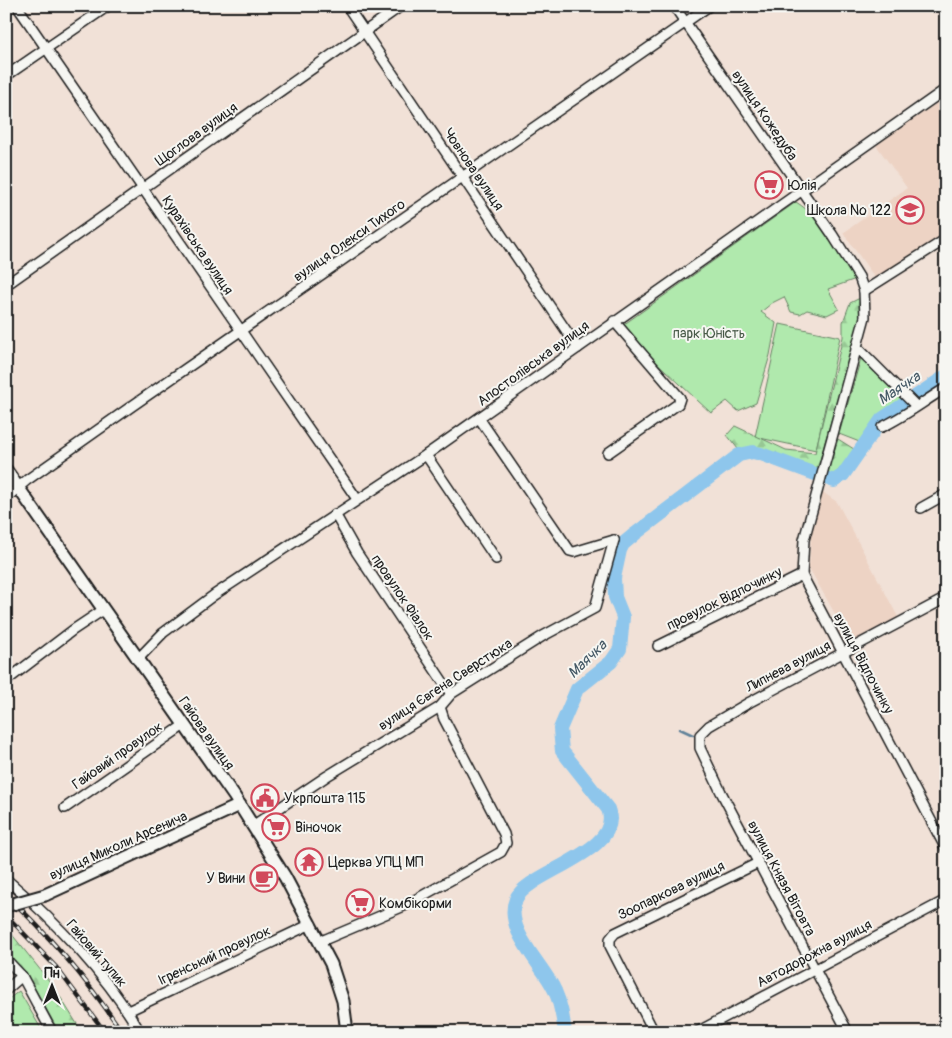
<svg xmlns="http://www.w3.org/2000/svg" width="952" height="1038" viewBox="0 0 952 1038" font-family="Pangolin,sans-serif">
<style>
.built{fill:#edd3c4}
.green{fill:#b0e9ad;stroke:#668264}
.forest{fill:url(#forest-firs);stroke:#668264}
.lines{fill:none;stroke-linecap:round;stroke-linejoin:round}
.stream{stroke:#608299;stroke-width:2.5}
.river{stroke:#8ec6ec;stroke-width:14}
.minor-casing{stroke:#1c1c1c;stroke-width:12}
.major-casing{stroke:#1c1c1c;stroke-width:15}
.minor{stroke:#f6f6f2;stroke-width:9}
.major{stroke:#f6f6f2;stroke-width:11}
.rail-casing{stroke:#1c1c1c;stroke-width:4.5}
.rail{stroke:#f6f6f2;stroke-width:2.5;stroke-dasharray:8;stroke-linecap:butt}
.major-bridge-casing{stroke:#1c1c1c;stroke-width:15;stroke-linecap:butt}
.major-bridge{stroke:#f6f6f2;stroke-width:11}
.labels{text-anchor:middle;stroke-width:4;stroke-linejoin:round;paint-order:stroke}
.street-label{font-size:14px;fill:#1c1c1c;stroke:#f6f6f2}
.poi-label{font-size:14px;fill:#1c1c1c;stroke:#f6f6f2;text-anchor:start}
.park-label{font-size:14px;fill:#485a48;stroke:#f6f6f2}
.water-label{font-size:15px;font-style:italic;fill:#445865;stroke:#f6f6f2}
</style>
<defs>
<pattern id="forest-firs" width="22" height="20" patternUnits="userSpaceOnUse" patternTransform="scale(1.25)"><rect width="22" height="20" fill="#b0e9ad"/><path d="M5 1l3.5 6h-7zM16 11l3.5 6h-7z" fill="#97c794"/></pattern>
</defs>
<rect width="100%" height="100%" fill="#f1e1d7"/>
<filter id="ink" filterUnits="userSpaceOnUse"><feTurbulence type="fractalNoise" baseFrequency=".02" numOctaves="2"/><feDisplacementMap in="SourceGraphic" scale="10" xChannelSelector="R" yChannelSelector="G"/><feConvolveMatrix kernelMatrix="1 2 1 2 8 2 1 2 1" color-interpolation-filters="sRGB"/></filter>
<g filter="url(#ink)">
<g class="built">
<polygon points="943,99 946,102 946,235 878,282 843,233 907,188 876,145"/>
<polygon points="821,491 837,502 898,617 851,642 809,568 812,523"/>
</g>
<g class="green">
<path d="M796,202C825,220 839,250 856,279L828,289L839,309L827,315L807,310L800,314L791,312L784,297L772,303L761,312L776,323L770,355L756,403L738,411L727,401L711,413L651,357L623,325Z"/>
<polygon points="780,324 840,337 816,450 755,437"/>
<polygon points="861,358 902,400 881,414 862,443 839,434"/>
<polygon points="19,991 43,1032 6,1032 6,1001"/>
</g>
<g class="forest">
<polygon points="860,298 861,317 817,470 747,449 738,449 727,435 735,426 786,450 815,453 843,337 843,322 850,303"/>
<polygon points="838,439 857,451 834,475 827,473"/>
<polygon points="6,927 54,987 82,1032 59,1032 30,980 6,953"/>
</g>
<g class="lines">
<polyline class="stream" points="680,729 693,735"/>
<path class="river" d="M565,1032C563,1018 561,1004 555,991C544,965 503,930 516,899C527,872 625,852 608,809L562,751L560,729L577,689L611,662L620,649L623,617L615,597L614,578L620,550L623,544L635,534L739,455L753,452L761,454L834,481L843,475L882,419L946,376"/>
<g class="minor-casing">
<g id="minor">
<polyline points="17,6 357,499"/>
<polyline points="347,6 578,348"/>
<polyline points="674,6 832,234 859,277 864,291 865,317 804,540 802,575 946,849"/>
<polyline points="6,76 108,6"/>
<polyline points="6,285 401,6"/>
<polyline points="864,291 946,239"/>
<polyline points="856,348 860,350 916,406"/>
<polyline points="479,418 570,551 574,552 614,540"/>
<path d="M882,427C905,416 924,401 946,388"/>
<polyline points="608,453 678,404 680,398 614,321"/>
<polyline points="426,455 496,559"/>
<polyline points="6,498 27,480 132,406 709,6"/>
<polyline points="921,508 946,494"/>
<polyline points="335,514 357,553 451,694"/>
<polyline points="658,646 802,575"/>
<polyline points="137,660 163,633 214,595 426,455 946,89"/>
<polyline points="6,681 73,630 103,610"/>
<polyline points="65,808 184,725"/>
<polyline points="254,825 327,776 440,707 451,694 543,636 595,608 614,540"/>
<path d="M6,879C55,921 108,976 140,1032"/>
<polyline points="319,942 404,906 501,852 506,843 504,834 444,719 440,707"/>
<polyline points="6,959 22,976 52,1032"/>
<polyline points="6,990 22,976"/>
<polyline points="128,1011 311,924"/>
<polyline points="654,1032 610,946 610,939 615,933 758,863"/>
<polyline points="697,1032 946,900"/>
<polyline points="848,1032 721,792 700,748 700,735 709,726 750,702 946,598"/>
</g>
</g>
<g class="major-casing">
<g id="major">
<polyline points="6,470 234,796 285,877 331,964 343,1001 347,1032"/>
<polyline points="45,895 240,805"/>
</g>
</g>
<use href="#minor" class="minor"/>
<use href="#major" class="major"/>
<g class="rail-casing">
<g id="rail">
<path d="M6,895C50,936 89,982 122,1032"/>
<polyline points="6,915 56,967 105,1032"/>
</g>
</g>
<use href="#rail" class="rail"/>
<g class="major-bridge-casing">
<polyline id="major-bridge" points="6,906 45,895"/>
</g>
<use href="#major-bridge" class="major-bridge"/>
</g>
</g>
<defs>
<g id="supermarket-ring" transform="scale(1.4375)"><circle r="9.5" fill="#f6f6f2" stroke="#d1495b" stroke-width="1.5"/><path d="M-6-5.5h2.5l.6 2H6L4.5 2H-2.5L-4.4-4H-6ZM-1.5 3.2a1.3 1.3 0 1 0 .1 0ZM3 3.2a1.3 1.3 0 1 0 .1 0Z" fill="#d1495b"/></g>
<g id="school-ring" transform="scale(1.4375)"><circle r="9.5" fill="#f6f6f2" stroke="#d1495b" stroke-width="1.5"/><path d="M0-5L7-2L0 1L-7-2ZM-4 1L0 2.5L4 1V4Q0 6-4 4Z" fill="#d1495b"/></g>
<g id="civic-ring" transform="scale(1.4375)"><circle r="9.5" fill="#f6f6f2" stroke="#d1495b" stroke-width="1.5"/><path d="M-.6-6.5H3V-4.5H.6V-3L4-1V1h2V6H-6V1h2V-1L-.6-3ZM-1.2 2.5V6h2.4V2.5Z" fill="#d1495b"/></g>
<g id="temple-ring" transform="scale(1.4375)"><circle r="9.5" fill="#f6f6f2" stroke="#d1495b" stroke-width="1.5"/><path d="M0-6L5-2H3V0L6.5 2.5H4V6H1.5V3h-3V6H-4V2.5H-6.5L-3 0V-2H-5Z" fill="#d1495b"/></g>
<g id="cafe-ring" transform="scale(1.4375)"><circle r="9.5" fill="#f6f6f2" stroke="#d1495b" stroke-width="1.5"/><path d="M-5.5-4.5H6V0H3Q3 3.5 0 3.5H-2.5Q-5.5 3.5-5.5 0ZM3-3.2v2h1.7v-2ZM-6 4.5H4V6H-6Z" fill="#d1495b"/></g>
</defs>
<g fill-rule="evenodd">
<use href="#supermarket-ring" x="769" y="185"/>
<use href="#school-ring" x="910" y="210"/>
<use href="#civic-ring" x="265" y="798"/>
<use href="#supermarket-ring" x="276" y="827"/>
<use href="#temple-ring" x="309" y="862"/>
<use href="#cafe-ring" x="264" y="878"/>
<use href="#supermarket-ring" x="360" y="903"/>
</g>
<g class="labels">
<g class="street-label">
<text transform="translate(765 115) rotate(56)" y="5">вулиця Кожедуба</text>
<text transform="translate(196 134) rotate(-36)" y="5">Щоглова вулиця</text>
<text transform="translate(474 169) rotate(56)" y="5">Човнова вулиця</text>
<text transform="translate(349 240) rotate(-35)" y="5">вулиця Олекси Тихого</text>
<text transform="translate(198 245) rotate(56)" y="5">Курахівська вулиця</text>
<text transform="translate(533 363) rotate(-36)" y="5">Апостолівська вулиця</text>
<text transform="translate(403 597) rotate(56)" y="5">провулок Фіалок</text>
<text transform="translate(724 598) rotate(-26)" y="5">провулок Відпочинку</text>
<text transform="translate(864 663) rotate(62)" y="5">вулиця Відпочинку</text>
<text transform="translate(788 666) rotate(-28)" y="5">Липнева вулиця</text>
<text transform="translate(445 684) rotate(-33)" y="5">вулиця Євгена Сверстюка</text>
<text transform="translate(207 733) rotate(55)" y="5">Гайова вулиця</text>
<text transform="translate(117 755) rotate(-35)" y="5">Гайовий провулок</text>
<text transform="translate(118 845) rotate(-24)" y="5">вулиця Миколи Арсенича</text>
<text transform="translate(782 878) rotate(62)" y="5">вулиця Князя Вітовта</text>
<text transform="translate(671 890) rotate(-26)" y="5">Зоопаркова вулиця</text>
<text transform="translate(97 953) rotate(49)" y="5">Гайовий тупик</text>
<text transform="translate(814 953) rotate(-28)" y="5">Автодорожна вулиця</text>
<text transform="translate(214 955) rotate(-25)" y="5">Ігренський провулок</text>
</g>
<g class="poi-label">
<text x="788" y="190">Юлія</text>
<text x="891" y="215" text-anchor="end">Школа № 122</text>
<text x="284" y="803">Укрпошта 115</text>
<text x="295" y="832">Віночок</text>
<text x="328" y="867">Церква УПЦ МП</text>
<text x="245" y="883" text-anchor="end">У Вини</text>
<text x="379" y="908">Комбікорми</text>
</g>
<g class="park-label">
<text x="709" y="338">парк Юність</text>
</g>
<g class="water-label">
<text transform="translate(899 388) rotate(-34)" y="5">Маячка</text>
<text transform="translate(587 659) rotate(-44)" y="5">Маячка</text>
</g>
</g>
<rect width="952" height="1038" fill="none" stroke="#f6f6f2" stroke-width="25"/>
<rect x="12" y="12" width="927" height="1013" fill="none" stroke="#1c1c1c" stroke-width="2" filter="url(#ink)"/>
<g transform="translate(52 986)" stroke="#f6f6f2" stroke-width="4" paint-order="stroke">
<path d="M0-4L9 19L0 12L-9 19Z" fill="#1c1c1c"/>
<text y="-8" font-size="14" font-weight="bold" text-anchor="middle" fill="#1c1c1c">Пн</text>
</g>
</svg>
